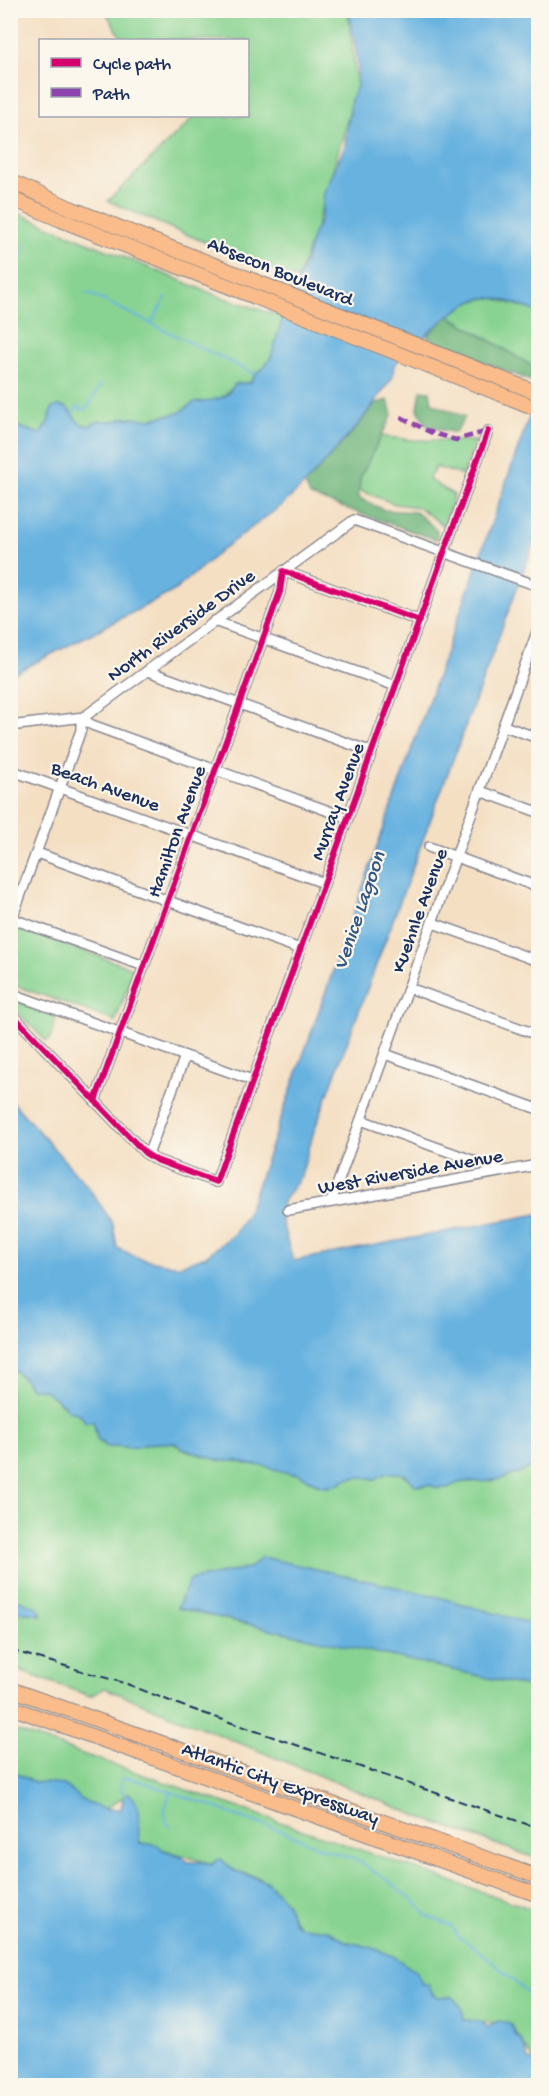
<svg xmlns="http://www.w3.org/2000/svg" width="549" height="2096" viewBox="0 0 549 2096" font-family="'Gochi Hand',sans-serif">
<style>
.green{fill:#88d391;stroke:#528178;stroke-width:1.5}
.forest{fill:#6eb57b;stroke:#44726c;stroke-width:1.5}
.water{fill:#67b2e0;stroke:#41709f;stroke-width:1.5}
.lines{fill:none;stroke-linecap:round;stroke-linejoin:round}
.stream{stroke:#67b2e0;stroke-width:2}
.minor-casing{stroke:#888790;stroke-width:12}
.highway-casing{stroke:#888790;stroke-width:16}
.minor{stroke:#fff;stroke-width:9}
.highway{stroke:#f9bc8a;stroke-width:14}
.rail{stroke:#1b2f5e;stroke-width:2;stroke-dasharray:9 4.5;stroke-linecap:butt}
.quiet{stroke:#8e44ad;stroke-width:4.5;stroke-dasharray:9 4.5;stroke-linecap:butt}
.cycleway-casing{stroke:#fbf7ec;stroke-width:10}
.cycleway{stroke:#d6006c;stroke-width:6}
.labels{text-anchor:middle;stroke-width:4.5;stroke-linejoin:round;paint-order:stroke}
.street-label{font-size:20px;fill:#1b2f5e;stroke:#fbf7ec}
.water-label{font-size:21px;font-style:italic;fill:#325685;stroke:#fbf7ec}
</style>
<rect width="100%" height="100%" fill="#fbf7ec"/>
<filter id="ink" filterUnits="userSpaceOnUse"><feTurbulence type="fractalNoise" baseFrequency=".0167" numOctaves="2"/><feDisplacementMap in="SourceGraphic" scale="12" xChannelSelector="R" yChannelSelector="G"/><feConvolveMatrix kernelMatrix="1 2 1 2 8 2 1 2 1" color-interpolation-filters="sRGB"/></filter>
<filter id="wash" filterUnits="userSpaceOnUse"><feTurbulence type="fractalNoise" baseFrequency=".008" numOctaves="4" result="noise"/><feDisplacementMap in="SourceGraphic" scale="24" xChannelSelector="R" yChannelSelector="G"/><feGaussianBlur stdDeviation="1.35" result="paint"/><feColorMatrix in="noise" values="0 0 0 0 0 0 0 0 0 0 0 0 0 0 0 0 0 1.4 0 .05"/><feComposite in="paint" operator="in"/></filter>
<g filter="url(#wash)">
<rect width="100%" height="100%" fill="#f4dfc3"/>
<g class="green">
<polygon points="105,11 348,11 357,87 316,228 297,279 173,229 108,201 195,116 248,116 248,40 123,40"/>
<polygon points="10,210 218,296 283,317 271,358 263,369 256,373 250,383 238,383 221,398 205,402 198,401 192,404 179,413 150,419 125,418 114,421 99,421 89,426 83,425 77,421 71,411 59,406 52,409 48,422 40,434 11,424"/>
<polygon points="490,297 533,310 538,314 538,373 532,366 448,315 470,302"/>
<polygon points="380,436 412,440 476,441 462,475 436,467 428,479 454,495 444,526 418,507 395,504 359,490 360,478"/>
<polygon points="16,927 135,969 115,1021 11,984 11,942"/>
<polygon points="11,1000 57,1015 50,1040 46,1041 12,1007"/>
<path d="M10,1367L26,1381L27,1385L46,1390L68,1410L80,1414L88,1422L93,1421L98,1441L109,1447L118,1446L130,1448L153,1443L171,1442L186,1450L221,1461H238L247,1464L264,1465L292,1474L297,1473L318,1485L331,1486L346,1479L361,1477L376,1479C393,1467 404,1472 417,1486L430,1485L446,1488L458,1482L486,1481L529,1469L535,1460L534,1453L538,1449V1622H525L249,1568L190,1580L177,1608L538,1689V1859L425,1819L105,1688L90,1696L11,1668Z"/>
<polygon points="10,1729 538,1911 538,2066 510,2024 464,2020 452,1996 437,1997 393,1956 300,1927 260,1878 140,1843 129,1794 105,1809 11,1773"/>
</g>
<g class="forest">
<polygon points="448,315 532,366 538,373 538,384 440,344 427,336"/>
<polygon points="421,390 430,391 432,403 465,417 455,433 427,426 418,409"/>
<polygon points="388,400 392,415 360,478 359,498 384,510 416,512 437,530 437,540 310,496 305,484 358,426 374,404"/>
</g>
<g class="water">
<path d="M349,11H538V314L533,310C520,306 506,299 492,298C464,293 415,346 394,365L393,377L358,425L305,484L281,506L224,548L174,591L11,675L10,424L40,434L48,423L52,408L59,406L66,407L77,421L84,425L89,426L99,421H114L125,418L150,419L179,413L195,402H205L221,398L228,394L235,384L250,383L256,373L263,369L271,358L283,317L306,260L313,234L321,219L324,193L345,146L347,126L350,114L351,98L357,87L358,63Z"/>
<path d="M538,392V532L313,1134L301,1176L283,1201L281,1220L293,1261L538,1214V1449L534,1453V1464C529,1471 499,1480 489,1481C473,1483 462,1478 448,1488L442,1487L438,1489L430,1485H415L406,1475C394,1471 386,1472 376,1479L361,1477L346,1479L336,1485L323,1486L297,1473L292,1474L264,1466L247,1464L238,1461H221L183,1448L175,1443H153L130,1448L118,1446L106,1447L103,1442L98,1441L93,1421L85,1422L80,1414L68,1411C64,1402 52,1399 46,1390L30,1388L26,1381L11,1367L10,1099L89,1188L113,1224L117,1248L139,1258L178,1266L206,1256L234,1234L247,1214Z"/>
<polygon points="262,1557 431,1595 525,1622 538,1622 538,1689 177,1608 190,1580 249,1568"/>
<polygon points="11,1597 38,1607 42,1615 11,1611"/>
<path d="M10,1771L34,1782L64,1785L82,1800L105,1809H121L124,1795L129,1793C148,1811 134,1826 140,1843L158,1845L163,1850L181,1856L188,1862H203L212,1865L216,1860L221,1859L236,1872L266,1881L286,1902L294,1922L300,1927L328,1930L345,1941L373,1948L393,1956L416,1972L422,1984H429L432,1993L437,1997L452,1996L462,2008L464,2020L479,2021L488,2027L499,2021L510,2023L516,2036L522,2041L529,2060L538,2062V2085H11Z"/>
</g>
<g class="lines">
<g class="stream">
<polyline points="10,276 26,247 26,244"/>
<polyline points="85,293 90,294 255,374"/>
<polyline points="151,324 166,298"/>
<polyline points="73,414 77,407 81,408 82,411 88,407 101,384"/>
<polyline points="125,1795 121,1790 121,1781 123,1778 131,1778 212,1806 242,1818 280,1830 318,1847 362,1862 372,1871 381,1875 417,1904 427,1916 451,1926 459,1937 476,1948 528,1993 538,1998"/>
<path d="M170,1827C161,1816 165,1804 171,1793"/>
</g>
</g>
</g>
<g filter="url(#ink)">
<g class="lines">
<g class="minor-casing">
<g id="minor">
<polyline points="214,621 396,686"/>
<polyline points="148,671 372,752"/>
<polyline points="81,718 92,725 348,818"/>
<polyline points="10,726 84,717 354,520 538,586"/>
<polyline points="504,726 538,738"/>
<polyline points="10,770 324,883"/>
<polyline points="480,791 538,812"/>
<polyline points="429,847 538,887"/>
<polyline points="37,853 300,949"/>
<polyline points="10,918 144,966"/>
<polyline points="433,923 538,961"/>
<polyline points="10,924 81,730 81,718"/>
<polyline points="409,988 538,1035"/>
<polyline points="10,993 252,1080"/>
<polyline points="10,1012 145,1153 156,1160 216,1182 488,431"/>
<polyline points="385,1054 538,1109"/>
<polyline points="95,1101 280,592 283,571 420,621"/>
<polyline points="361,1120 502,1171"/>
<polyline points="148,1155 185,1056"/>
<polyline points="331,1202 538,629"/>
<polyline points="288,1210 538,1165"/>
</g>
</g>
<g class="highway-casing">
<g id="highway">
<polyline points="10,181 70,208 538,393"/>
<polyline points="10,198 61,220 538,409"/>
<polyline points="10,1689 538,1877"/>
<polyline points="10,1707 538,1895"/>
</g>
</g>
<use href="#minor" class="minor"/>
<use href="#highway" class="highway"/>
<polyline class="rail" points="10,1650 127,1684 180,1705 538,1828"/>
<polyline class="quiet" points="401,417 430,432 456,440 488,431"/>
<g class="cycleway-casing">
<g id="cycleway">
<polyline points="10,1012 145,1153 156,1160 216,1182 488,431"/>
<polyline points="95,1101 280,592 283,571 420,621"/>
</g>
</g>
<use href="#cycleway" class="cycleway"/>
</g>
</g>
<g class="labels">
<g class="street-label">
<text transform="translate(281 270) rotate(22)" y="7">Absecon Boulevard</text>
<text transform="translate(180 624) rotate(-36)" y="7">North Riverside Drive</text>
<text transform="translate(106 785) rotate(20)" y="7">Beach Avenue</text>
<text transform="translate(336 801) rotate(-70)" y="7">Murray Avenue</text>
<text transform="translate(175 831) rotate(-70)" y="7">Hamilton Avenue</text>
<text transform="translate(418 910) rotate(-70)" y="7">Kuehnle Avenue</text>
<text transform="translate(410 1170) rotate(-10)" y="7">West Riverside Avenue</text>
<text transform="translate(281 1782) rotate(20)" y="7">Atlantic City Expressway</text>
</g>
<g class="water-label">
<text transform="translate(358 910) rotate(-71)" y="7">Venice Lagoon</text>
</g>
</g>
<rect width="549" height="2096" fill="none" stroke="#fbf7ec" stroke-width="36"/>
<rect x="39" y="39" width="210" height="78" fill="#fbf7ec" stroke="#a1a7b3" stroke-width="1.5"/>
<rect x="51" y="58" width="30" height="9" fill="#d6006c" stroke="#a1a7b3" stroke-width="1.5"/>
<text x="93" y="69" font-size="18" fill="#1b2f5e">Cycle path</text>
<rect x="51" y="88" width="30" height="9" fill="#8e44ad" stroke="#a1a7b3" stroke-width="1.5"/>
<text x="93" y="99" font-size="18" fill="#1b2f5e">Path</text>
</svg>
